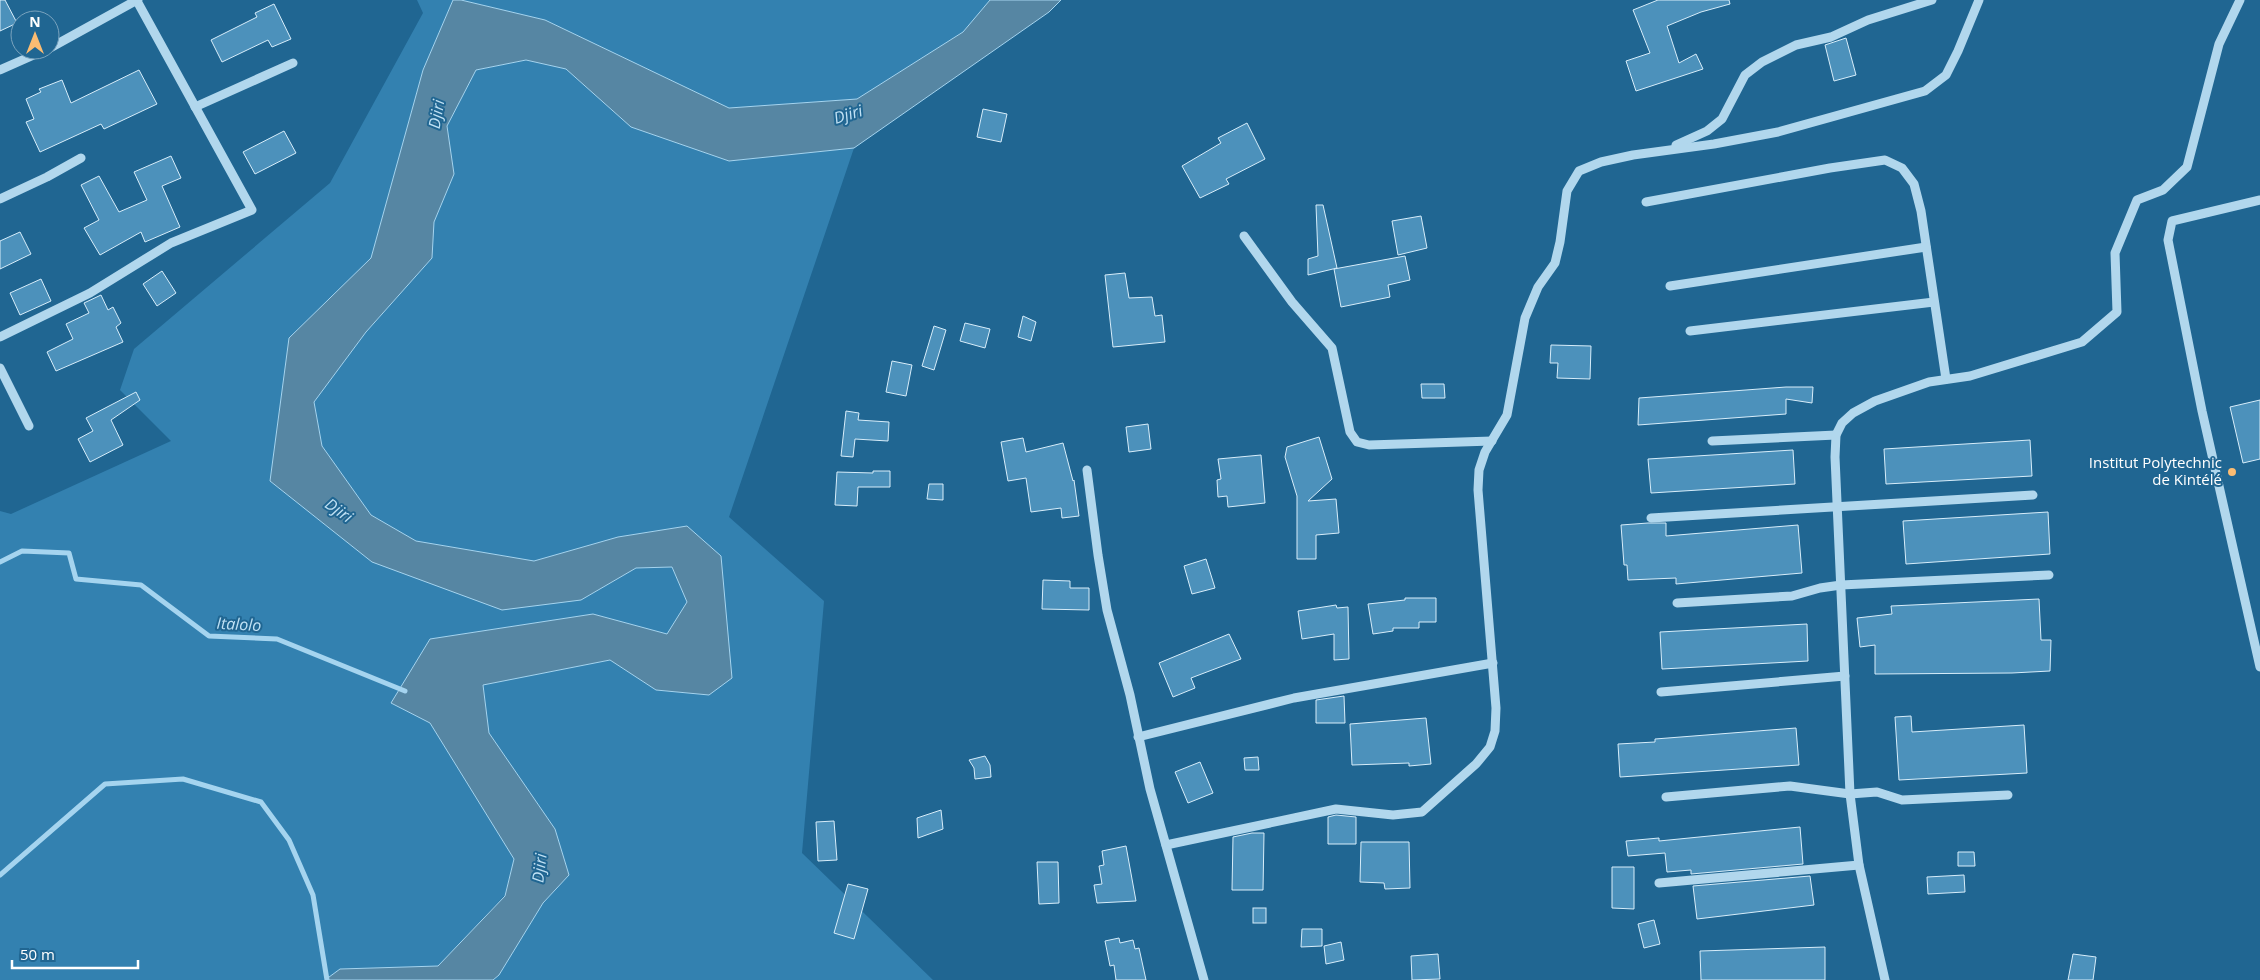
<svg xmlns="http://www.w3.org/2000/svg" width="2260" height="980" viewBox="0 0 2260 980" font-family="'Open Sans',sans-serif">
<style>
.green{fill:#3381b0}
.water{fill:#5686a3;stroke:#a5d4ef}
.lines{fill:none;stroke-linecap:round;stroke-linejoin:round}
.stream{stroke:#a5d4ef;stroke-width:5}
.building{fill:#4c91bb;stroke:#d7edfa}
.minor{stroke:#b1d7ed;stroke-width:9}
.poi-dot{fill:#fbbc72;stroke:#206692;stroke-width:2}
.labels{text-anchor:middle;stroke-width:4;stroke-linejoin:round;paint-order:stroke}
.poi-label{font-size:15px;fill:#fff;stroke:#206692;text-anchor:end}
.water-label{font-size:16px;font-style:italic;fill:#c1e2f5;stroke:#206692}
</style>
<rect width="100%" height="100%" fill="#206692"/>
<g class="green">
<polygon points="417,0 453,0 423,70 371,258 289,338 270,481 372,562 581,600 636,568 672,567 687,602 667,634 593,614 430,639 391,703 430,723 514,859 505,895 438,966 340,969 325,980 0,980 0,511 11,514 171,441 120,390 134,349 330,183 423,13"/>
<polygon points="461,0 990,0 963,32 857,99 729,108 545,20"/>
<polygon points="526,60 566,69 631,127 729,161 854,148 729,517 824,601 802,853 933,980 493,980 499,975 543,903 569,875 555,829 489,733 483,685 610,660 656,690 709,695 687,526 618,537 534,561 416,541 371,515 322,446 314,402 366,332 432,258 434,222 454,174 447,126 476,70"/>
</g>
<polygon class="water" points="453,0 461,0 545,20 729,108 857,99 963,32 990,0 1061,0 1049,12 854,148 729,161 631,127 566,69 526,60 476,70 447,126 454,174 434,222 432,258 366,332 314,402 322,446 371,515 416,541 534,561 618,537 687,526 721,556 732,678 709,695 656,690 610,660 483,685 489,733 555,829 569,875 543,903 499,975 493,980 325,980 340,969 438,966 505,896 514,859 430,723 391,703 430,639 593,614 667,634 687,602 672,567 636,568 581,600 502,610 372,562 270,481 289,338 371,258 423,70"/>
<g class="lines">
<g class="stream">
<polyline points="0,562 22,551 69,553 76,579 141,585 209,636 277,639 405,691"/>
<polyline points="0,875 105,784 183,779 261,802 289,840 313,895 327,980"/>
</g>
</g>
<g class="building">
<polygon points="0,0 5,0 17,23 0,31"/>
<polygon points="1658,0 1729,0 1730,4 1701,12 1667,26 1679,63 1696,54 1703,69 1636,91 1626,61 1650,53 1633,10"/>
<polygon points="274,4 291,39 272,47 268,40 222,62 211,40 257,17 255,13"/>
<polygon points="1846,38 1856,75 1834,81 1825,45"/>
<polygon points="139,70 157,104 104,129 101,124 40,152 26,122 34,119 26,99 41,92 39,89 62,80 71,103"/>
<polygon points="983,109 1007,114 1001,142 977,137"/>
<polygon points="1247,123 1265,159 1226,179 1229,184 1200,198 1182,166 1221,143 1218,138"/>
<polygon points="284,131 296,153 255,174 243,152"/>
<polygon points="171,156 181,178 162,186 180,227 145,242 141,232 100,255 84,228 99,220 81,185 99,176 119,212 147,200 134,172"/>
<polygon points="1316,205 1323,205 1337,268 1308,275 1308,259 1318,256"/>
<polygon points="1421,216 1427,248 1398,255 1392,221"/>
<polygon points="20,232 31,254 0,269 0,241"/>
<polygon points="1405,256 1410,280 1388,285 1390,297 1341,307 1334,269"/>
<polygon points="162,271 176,293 157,306 143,284"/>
<polygon points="1125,273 1129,298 1152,297 1155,316 1162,315 1165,342 1113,347 1105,275"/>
<polygon points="41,279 51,301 20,315 10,293"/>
<polygon points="101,295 108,310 113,307 121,323 116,327 123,342 56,371 47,352 73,339 66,324 89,313 84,303"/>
<polygon points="1023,316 1036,322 1031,341 1018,337"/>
<polygon points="965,323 990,329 985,348 960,341"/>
<polygon points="934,326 946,330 934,370 922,366"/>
<polygon points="1551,345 1591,346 1590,379 1557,378 1558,363 1550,363"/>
<polygon points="892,361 912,365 906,396 886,392"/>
<polygon points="1421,384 1444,384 1445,398 1422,398"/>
<polygon points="1786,387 1813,387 1812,403 1786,399 1786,414 1638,425 1639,398"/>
<polygon points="136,392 140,400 111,420 123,445 90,462 78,439 93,431 86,418"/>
<polygon points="2260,400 2260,459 2243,463 2230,407"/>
<polygon points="846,411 859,413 858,420 889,422 888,441 855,439 853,457 841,456"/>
<polygon points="1148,424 1151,449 1129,452 1126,427"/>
<polygon points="1319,437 1332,479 1308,501 1336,499 1339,533 1316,535 1316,559 1297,559 1297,496 1285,457 1287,447"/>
<polygon points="1023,438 1026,452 1063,443 1073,481 1074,480 1079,516 1062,518 1061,508 1031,512 1026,478 1008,481 1001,442"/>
<polygon points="2030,440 2032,476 1886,484 1884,449"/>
<polygon points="1793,450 1795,484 1651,493 1648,459"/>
<polygon points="1261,455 1265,503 1228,507 1227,496 1218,497 1217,480 1221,479 1218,459"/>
<polygon points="873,471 890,471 890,487 858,487 857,506 835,505 837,472 873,473"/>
<polygon points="929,484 943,484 943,500 927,499"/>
<polygon points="2048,512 2050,554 1906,564 1903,521"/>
<polygon points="1648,523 1666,523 1666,536 1798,525 1802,573 1676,584 1676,578 1628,580 1627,565 1624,565 1621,525"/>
<polygon points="1206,559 1215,588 1192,594 1184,566"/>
<polygon points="1043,580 1070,581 1070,588 1089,588 1089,610 1042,609"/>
<polygon points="1405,598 1436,598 1436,622 1419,622 1419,628 1393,628 1393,631 1373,634 1368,604 1405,600"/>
<polygon points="2039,599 2041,640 2051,640 2050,671 2012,673 1875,674 1875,645 1860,647 1857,618 1892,614 1891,606"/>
<polygon points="1336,605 1337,608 1348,607 1349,659 1334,660 1334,634 1302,639 1298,611"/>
<polygon points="1807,624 1808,661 1662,669 1660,632"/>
<polygon points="1229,634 1241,659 1191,678 1195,688 1173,697 1159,663"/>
<polygon points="1344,696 1345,723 1316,723 1316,700"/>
<polygon points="1911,716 1912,732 2024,725 2027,773 1899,780 1895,717"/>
<polygon points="1426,718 1431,764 1409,766 1409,763 1352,765 1350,724"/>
<polygon points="1796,728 1799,765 1620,777 1618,744 1655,742 1655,739"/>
<polygon points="985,756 990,765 991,777 975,779 974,768 969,760"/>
<polygon points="1258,757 1259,770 1245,770 1244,758"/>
<polygon points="1200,762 1213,793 1188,803 1175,772"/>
<polygon points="941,810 943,829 918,838 917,818"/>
<polygon points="1336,815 1356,817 1356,844 1328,844 1328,817"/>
<polygon points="834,821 837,860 818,861 816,822"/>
<polygon points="1800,827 1803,864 1691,874 1691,870 1667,872 1665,853 1628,856 1626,841 1659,838 1659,841"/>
<polygon points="1252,833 1264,833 1263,890 1232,890 1233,837"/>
<polygon points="1361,842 1409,842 1410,888 1385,889 1384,883 1360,882"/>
<polygon points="1126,846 1136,901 1097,903 1094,885 1102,884 1099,866 1104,865 1102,851"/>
<polygon points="1958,852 1974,852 1975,866 1958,866"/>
<polygon points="1037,862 1058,862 1059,903 1039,904"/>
<polygon points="1612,867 1634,867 1634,909 1612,908"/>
<polygon points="1964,875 1965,892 1928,894 1927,877"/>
<polygon points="1810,876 1814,905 1697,919 1693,886"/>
<polygon points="848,884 868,889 854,939 834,933"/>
<rect x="1253" y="908" width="13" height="15"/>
<polygon points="1654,920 1660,944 1644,948 1638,924"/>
<polygon points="1302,929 1322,929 1322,946 1301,947"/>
<polygon points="1119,938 1120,943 1133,940 1135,949 1139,948 1146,980 1116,980 1114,965 1110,966 1105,941"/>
<polygon points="1341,942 1344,960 1326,964 1324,946"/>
<polygon points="1825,947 1825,980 1701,980 1700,951"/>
<polygon points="1438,954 1440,979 1412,980 1411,956"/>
<polygon points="2073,954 2096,957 2093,980 2068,980"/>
</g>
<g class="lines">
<g class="minor">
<polyline points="50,48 137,0"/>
<polyline points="0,70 45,50"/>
<polyline points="195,107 293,63"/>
<polyline points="1676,145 1707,131 1722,119 1745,75 1762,62 1796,45 1831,37 1868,20 1932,0"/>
<polyline points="0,199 47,177 81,158"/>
<polyline points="2260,200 2172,221 2168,240 2202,411 2260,667"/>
<polyline points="1646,202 1830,168 1885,160 1902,168 1914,184 1921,211 1946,379"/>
<polyline points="1244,236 1292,302 1332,348 1350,432 1357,442 1369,445 1492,441"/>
<polyline points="1670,286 1926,247"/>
<polyline points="1690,331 1934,302"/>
<polyline points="0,337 90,293 171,243 252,210 137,1 138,0"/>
<polyline points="0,368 29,426"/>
<polyline points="1712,441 1836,435"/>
<polyline points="1087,470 1098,555 1107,610 1130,695 1150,789 1204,980"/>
<polyline points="1651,518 2033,495"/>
<polyline points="1677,603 1792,596 1820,588 1841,585 2049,575"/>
<polyline points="1661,692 1845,676"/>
<polyline points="1138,737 1294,698 1493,663"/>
<polyline points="1666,797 1790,786 1850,794 1877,792 1902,800 2008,795"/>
<polyline points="1166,845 1336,809 1393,815 1422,812 1476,764 1490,747 1495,731 1496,708 1478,490 1479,470 1485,452 1507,415 1525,318 1538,287 1555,263 1560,242 1567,191 1579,171 1601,162 1633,155 1714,144 1778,132 1925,91 1946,75 1958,51 1979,0"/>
<polyline points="1659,883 1859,865"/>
<polyline points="1885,980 1859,865 1850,794 1835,457 1836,435 1842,423 1853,413 1875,401 1929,382 1970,376 2082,342 2117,312 2115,253 2137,200 2163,190 2187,167 2219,44 2240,0"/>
</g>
</g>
<circle class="poi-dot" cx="2232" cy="472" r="5"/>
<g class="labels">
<g class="poi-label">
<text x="2222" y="468">Institut Polytechnic<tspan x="2222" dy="17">de Kintélé</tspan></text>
</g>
<g class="water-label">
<text transform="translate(436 114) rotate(-80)" y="6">Djiri</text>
<text transform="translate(848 114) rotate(-17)" y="6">Djiri</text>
<text transform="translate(339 510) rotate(35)" y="6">Djiri</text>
<text transform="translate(239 624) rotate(3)" y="6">Italolo</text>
<text transform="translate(539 868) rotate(-83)" y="6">Djiri</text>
</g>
</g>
<g transform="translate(35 35)"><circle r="24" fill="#206692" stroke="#79a3be"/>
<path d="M0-4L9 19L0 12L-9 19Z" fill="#fbbc72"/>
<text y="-8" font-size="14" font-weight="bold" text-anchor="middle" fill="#ffffff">N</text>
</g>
<path d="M12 960v8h126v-8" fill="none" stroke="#ffffff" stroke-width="2.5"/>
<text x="20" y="960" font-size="15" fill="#ffffff" stroke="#206692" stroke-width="4" paint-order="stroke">50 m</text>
</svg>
